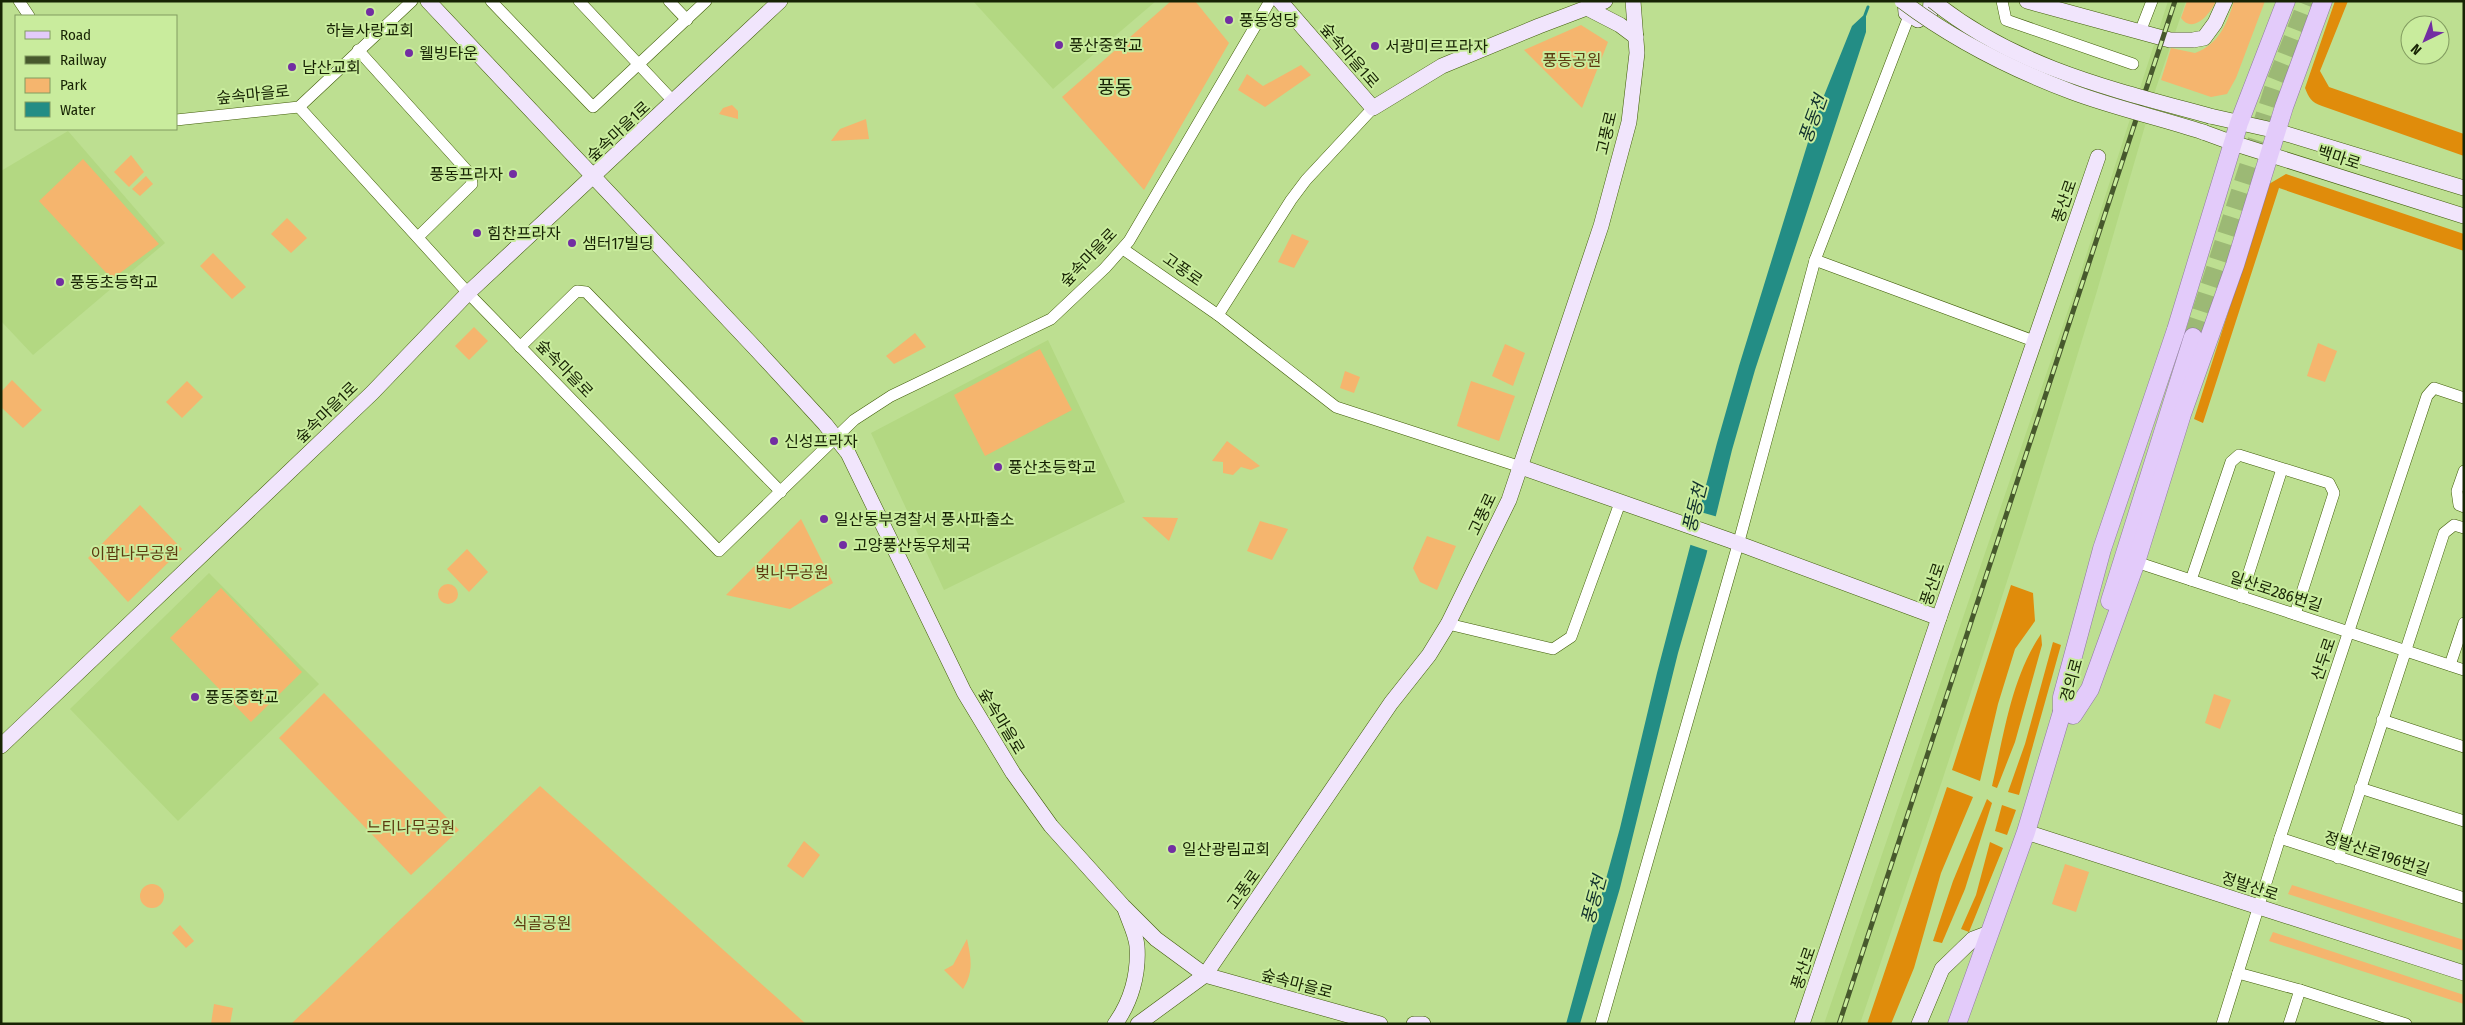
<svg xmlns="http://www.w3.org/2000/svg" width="2465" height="1025" viewBox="0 0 2465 1025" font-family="'Fira Sans Condensed','Noto Sans KR',sans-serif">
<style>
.built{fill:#b3d882}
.green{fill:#f5b56e}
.forest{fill:#e08c0b}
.water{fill:#238d85}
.pier{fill:#bddf91}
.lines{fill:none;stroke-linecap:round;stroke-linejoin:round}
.stream{stroke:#238d85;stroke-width:3}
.primary-tunnel{stroke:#9cb975;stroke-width:18;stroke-dasharray:18 9;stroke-linecap:butt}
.street-casing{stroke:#405c08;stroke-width:12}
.secondary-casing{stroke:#405c08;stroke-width:16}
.primary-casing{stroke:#8f79a1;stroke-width:19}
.street{stroke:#fff;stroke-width:11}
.secondary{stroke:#f1e5fc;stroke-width:15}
.primary{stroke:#e3cbfa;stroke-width:18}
.rail-casing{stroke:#47592d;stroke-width:5}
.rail{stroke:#c9ec9d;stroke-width:3;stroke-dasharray:9;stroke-linecap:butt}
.secondary-bridge-casing{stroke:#405c08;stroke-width:16;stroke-linecap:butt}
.secondary-bridge{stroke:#f1e5fc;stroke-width:15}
.poi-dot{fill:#722ea2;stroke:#c9ec9d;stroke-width:2}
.labels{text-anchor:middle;stroke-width:4;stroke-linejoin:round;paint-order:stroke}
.poi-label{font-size:16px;fill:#172304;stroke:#c9ec9d;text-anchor:start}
.street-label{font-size:16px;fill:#172304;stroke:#c9ec9d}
.park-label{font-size:16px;fill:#5c3a0f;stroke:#c9ec9d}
.water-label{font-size:18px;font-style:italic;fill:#11302d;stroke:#c9ec9d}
.quarter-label{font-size:19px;fill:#172304;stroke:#c9ec9d}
</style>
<rect width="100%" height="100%" fill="#bddf91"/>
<g class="built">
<polygon points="973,1 1156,1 1053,89"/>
<polygon points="2168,1 2186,1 2156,88 2097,291 2024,529 1943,778 1860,1024 1824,1024 2076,287"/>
<polygon points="68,131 165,243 33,355 1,321 1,171"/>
<polygon points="1048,340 1125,502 944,590 871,433"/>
<polygon points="209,573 319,684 178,821 70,709"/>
</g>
<g class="green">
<polygon points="1171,1 1195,1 1229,43 1144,190 1062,97"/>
<path d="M2187,1H2216C2211,13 2193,35 2181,18Z"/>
<path d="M2234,1H2265L2236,78L2227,94L2211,97L2161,80L2171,48L2195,53C2219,44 2227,24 2234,1Z"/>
<polygon points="1581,25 1608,42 1582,108 1524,50"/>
<polygon points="1301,65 1311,75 1265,107 1238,90 1247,74 1263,86"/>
<polygon points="732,105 738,111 738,119 719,114 723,108"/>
<polygon points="866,119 869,139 831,141 840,129"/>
<polygon points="131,155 144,172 129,187 114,172"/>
<polygon points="83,159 159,244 112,279 39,201"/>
<polygon points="146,176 153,184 140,196 132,189"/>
<polygon points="287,218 307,238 291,253 271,234"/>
<polygon points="1292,234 1309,241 1294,268 1278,262"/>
<polygon points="213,253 246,287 232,299 200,266"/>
<polygon points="474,327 488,341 469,360 455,346"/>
<polygon points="915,333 926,347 894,364 886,356"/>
<polygon points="2318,343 2337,351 2325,382 2307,376"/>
<polygon points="1505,344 1525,353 1513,386 1492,376"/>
<polygon points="1040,349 1072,410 985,456 954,395"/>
<polygon points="1345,371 1360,377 1354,393 1340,388"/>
<polygon points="12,380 42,410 23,428 1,407 1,392"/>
<polygon points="187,381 203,397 182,418 166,402"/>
<polygon points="1471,381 1515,396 1499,441 1457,426"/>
<polygon points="1227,441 1260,466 1251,470 1241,467 1233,475 1223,473 1223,462 1212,461"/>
<polygon points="140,505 182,549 128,602 88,558"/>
<polygon points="1142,517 1178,518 1169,541"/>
<polygon points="801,519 833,583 790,609 726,595"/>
<polygon points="1260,521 1288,529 1272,560 1247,551"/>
<polygon points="1427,536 1456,546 1437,590 1420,582 1413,568"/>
<polygon points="467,549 488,572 469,592 447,569"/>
<circle cx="448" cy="594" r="10"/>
<polygon points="221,588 302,672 251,722 170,638"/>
<polygon points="324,693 459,830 411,875 279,738"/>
<polygon points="2214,694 2231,700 2220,729 2205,723"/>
<polygon points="540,786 775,996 806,1024 291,1024"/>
<polygon points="804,841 820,855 803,878 787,866"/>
<polygon points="2065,864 2089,872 2076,912 2052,904"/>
<circle cx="152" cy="896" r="12"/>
<polygon points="2292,885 2464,940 2464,951 2288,894"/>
<polygon points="180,925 194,941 186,948 172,933"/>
<polygon points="2273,932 2464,995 2464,1004 2269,941"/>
<path d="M967,939C971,958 974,972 963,989L944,970L953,965Z"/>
<polygon points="214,1004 233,1008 230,1024 211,1024"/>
</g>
<g class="forest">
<path d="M2335,1H2348L2320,71L2329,87L2464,134V156L2322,106C2311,102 2309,98 2305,88Z"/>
<polygon points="2286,174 2464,234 2464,251 2279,188 2203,423 2194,419 2269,184"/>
<polygon points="2011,585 2033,593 2035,621 2015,649 1998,704 1980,781 1952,770"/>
<path d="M2041,634L2042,645L2015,742L1997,788L1992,786C2004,735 2011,678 2041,634Z"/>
<polygon points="2053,642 2061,645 2019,795 2008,792 2025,744"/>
<polygon points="1947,787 1973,797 1941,873 1914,968 1891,1024 1867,1024"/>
<polygon points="1987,799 1992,803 1965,889 1942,943 1933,941 1953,881"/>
<polygon points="2002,805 2016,810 2007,835 1995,831"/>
<polygon points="1990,842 2003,848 1969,932 1961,929 1976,895"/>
</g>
<polygon class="water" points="1866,13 1866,32 1755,370 1732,450 1706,556 1678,653 1620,888 1580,1024 1566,1024 1620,828 1657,673 1717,443 1739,366 1817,113 1852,26"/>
<polygon class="pier" points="1697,511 1718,517 1709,551 1688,544"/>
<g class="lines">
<polyline class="stream" points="1865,15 1868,7"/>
<polyline class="primary-tunnel" points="2193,337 2275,83 2307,1"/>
<g class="street-casing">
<g id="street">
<polyline points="19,1 29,16"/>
<polyline points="491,1 593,107 706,1"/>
<polyline points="579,1 674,102"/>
<polyline points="669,1 687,20"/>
<polyline points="2002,1 2006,20 2133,64"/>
<polyline points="2140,32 2152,1"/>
<polyline points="358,50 471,175 472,184 418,237"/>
<polyline points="299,107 468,293 719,551 854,420 891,396 1051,319 1105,268 1129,241 1270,1"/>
<polyline points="176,120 299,107 412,1"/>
<polyline points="1123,249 1218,315 1291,200 1306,180 1373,108"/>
<polyline points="1815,260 2034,341"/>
<polyline points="1218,315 1336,407 1521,467"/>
<polyline points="520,347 577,291 586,292 781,492"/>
<polyline points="2464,471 2457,491 2459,505 2464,507"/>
<polyline points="2136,562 2464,670"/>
<polyline points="2191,580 2231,462 2239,455 2329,483 2334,493 2295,614"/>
<polyline points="2241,597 2282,469"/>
<polyline points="1448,624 1553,649 1571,637 1620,503"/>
<polyline points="2450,665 2464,623"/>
<polyline points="2382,720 2464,747"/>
<polyline points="2360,788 2464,821"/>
<polyline points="2280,838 2464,898"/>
<polyline points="2338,858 2444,533 2454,525 2464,528"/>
<polyline points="2238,973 2300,990 2406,1024"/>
<polyline points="1601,1024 1741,534 1815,260 1909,16"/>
<polyline points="2222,1024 2280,838 2427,396 2434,388 2464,398"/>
<polyline points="2289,1024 2300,990"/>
</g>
</g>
<g class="secondary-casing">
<g id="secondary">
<polyline points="428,1 756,349 825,424 848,453 964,692 1013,773 1051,826 1123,906 1156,939 1205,975 1380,1024"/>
<polyline points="1280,1 1373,108 1442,66 1539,26 1605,1"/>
<polyline points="1905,1 1906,13 1918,20 1930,13 1931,1"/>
<polyline points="2027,1 2170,40 2193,40 2204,38 2215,23 2225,1"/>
<polyline points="1587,8 1620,25 1636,37"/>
<polyline points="2210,116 2277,131 2464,188"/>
<polyline points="2203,132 2233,143 2464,216"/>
<polyline points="1521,467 1729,540 1939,618"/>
<polyline points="1,746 372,393 468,293 780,1"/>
<polyline points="2026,832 2464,973"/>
<path d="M1115,1024C1131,1002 1139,974 1137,946C1136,934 1129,921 1125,909"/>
<polyline points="1138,1024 1205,975 1391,703 1429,655 1448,624 1509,500 1601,226 1629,122 1637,53 1633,1"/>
<polyline points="1414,1024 1423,1024"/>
<polyline points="1802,1024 1939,618 2098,157"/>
<polyline points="1919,1024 1942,969 1973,939 1989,933"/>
</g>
</g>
<g class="primary-casing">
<g id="primary">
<polyline points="2110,601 2193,337"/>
<polyline points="2062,714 2062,697 2102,549 2176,330 2239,123 2286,1"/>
<polyline points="2073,715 2090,689 2136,562 2182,414 2235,265 2284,107 2323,1"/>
<polyline points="1957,1024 2026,832 2065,702"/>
</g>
</g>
<use href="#street" class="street"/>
<use href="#secondary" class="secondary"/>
<use href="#primary" class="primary"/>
<g class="rail-casing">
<polyline id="rail" points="1839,1024 2175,1"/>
</g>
<use href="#rail" class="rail"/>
<g class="secondary-bridge-casing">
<g id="secondary-bridge">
<path d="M1902,1C1954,40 2011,69 2072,92C2115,108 2160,118 2203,132"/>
<path d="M1933,1C2015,67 2111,89 2210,116"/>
</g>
</g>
<use href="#secondary-bridge" class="secondary-bridge"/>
</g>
<g class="poi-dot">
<circle cx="370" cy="12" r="5"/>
<circle cx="1229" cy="20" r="5"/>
<circle cx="1059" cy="45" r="5"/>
<circle cx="1375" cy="46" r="5"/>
<circle cx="409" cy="53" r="5"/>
<circle cx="292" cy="67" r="5"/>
<circle cx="513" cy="174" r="5"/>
<circle cx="477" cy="233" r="5"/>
<circle cx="572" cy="243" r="5"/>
<circle cx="60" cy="282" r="5"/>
<circle cx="774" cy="441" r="5"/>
<circle cx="998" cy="467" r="5"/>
<circle cx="824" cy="519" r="5"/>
<circle cx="843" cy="545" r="5"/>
<circle cx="195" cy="697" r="5"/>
<circle cx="1172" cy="849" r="5"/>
</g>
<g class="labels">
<g class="poi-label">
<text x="1239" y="26">풍동성당</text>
<text x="370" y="36" text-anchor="middle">하늘사랑교회</text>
<text x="1069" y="51">풍산중학교</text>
<text x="1385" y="52">서광미르프라자</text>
<text x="419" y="59">웰빙타운</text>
<text x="302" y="73">남산교회</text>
<text x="503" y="180" text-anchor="end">풍동프라자</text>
<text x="487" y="239">힘찬프라자</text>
<text x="582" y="249">샘터17빌딩</text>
<text x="70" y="288">풍동초등학교</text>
<text x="784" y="447">신성프라자</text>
<text x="1008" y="473">풍산초등학교</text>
<text x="834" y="525">일산동부경찰서 풍사파출소</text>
<text x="853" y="551">고양풍산동우체국</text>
<text x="205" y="703">풍동중학교</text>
<text x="1182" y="855">일산광림교회</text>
</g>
<g class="street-label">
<text transform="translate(1350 55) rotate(49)" y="6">숲속마을1로</text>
<text transform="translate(253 94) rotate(-6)" y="6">숲속마을로</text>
<text transform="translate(618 131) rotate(-43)" y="6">숲속마을1로</text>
<text transform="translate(1606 133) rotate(-77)" y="6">고풍로</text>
<text transform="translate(2339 157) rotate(18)" y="6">백마로</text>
<text transform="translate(2064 201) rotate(-71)" y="6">풍산로</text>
<text transform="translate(1088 257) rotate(-46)" y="6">숲속마을로</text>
<text transform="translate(1183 269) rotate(35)" y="6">고풍로</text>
<text transform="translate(565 368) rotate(46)" y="6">숲속마을로</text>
<text transform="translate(326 412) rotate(-44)" y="6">숲속마을1로</text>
<text transform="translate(1482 514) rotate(-65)" y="6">고풍로</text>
<text transform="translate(1932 584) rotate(-71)" y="6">풍산로</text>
<text transform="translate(2276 591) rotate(18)" y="6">일산로286번길</text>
<text transform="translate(2323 659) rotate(-71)" y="6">산두로</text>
<text transform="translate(2071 680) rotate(-75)" y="6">경의로</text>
<text transform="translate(1002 721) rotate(59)" y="6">숲속마을로</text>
<text transform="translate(2377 853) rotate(18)" y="6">정발산로196번길</text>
<text transform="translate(2250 886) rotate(18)" y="6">정발산로</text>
<text transform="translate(1243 889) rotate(-54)" y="6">고풍로</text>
<text transform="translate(1803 968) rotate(-71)" y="6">풍산로</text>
<text transform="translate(1297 983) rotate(15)" y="6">숲속마을로</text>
</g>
<g class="park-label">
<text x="1572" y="66">풍동공원</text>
<text x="135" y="559">이팝나무공원</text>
<text x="792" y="578">벚나무공원</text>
<text x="411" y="833">느티나무공원</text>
<text x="542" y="929">식골공원</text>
</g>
<g class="water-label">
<text transform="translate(1813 119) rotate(-70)" y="6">풍동천</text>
<text transform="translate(1695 508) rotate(-76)" y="6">풍동천</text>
<text transform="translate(1594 900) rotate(-75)" y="6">풍동천</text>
</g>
<g class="quarter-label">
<text x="1115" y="94">풍동</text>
</g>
</g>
<rect width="2465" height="1025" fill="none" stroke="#172304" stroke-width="5"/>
<rect x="15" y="15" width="162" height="115" fill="#c9ec9d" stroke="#829c60"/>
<rect x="25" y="31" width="25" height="8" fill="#e3cbfa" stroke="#829c60"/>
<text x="60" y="40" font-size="15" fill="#172304">Road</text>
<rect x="25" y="56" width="25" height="8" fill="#47592d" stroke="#829c60"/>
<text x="60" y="65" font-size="15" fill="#172304">Railway</text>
<rect x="25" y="78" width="25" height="15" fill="#f5b56e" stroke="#829c60"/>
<text x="60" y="90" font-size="15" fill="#172304">Park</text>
<rect x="25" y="102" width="25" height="15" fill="#238d85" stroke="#829c60"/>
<text x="60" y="115" font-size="15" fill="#172304">Water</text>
<g transform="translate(2425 40) rotate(223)"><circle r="24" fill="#c9ec9d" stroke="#829c60"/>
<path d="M0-4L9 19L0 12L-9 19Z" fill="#722ea2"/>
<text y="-8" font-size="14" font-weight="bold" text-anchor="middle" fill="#172304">N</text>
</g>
</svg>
